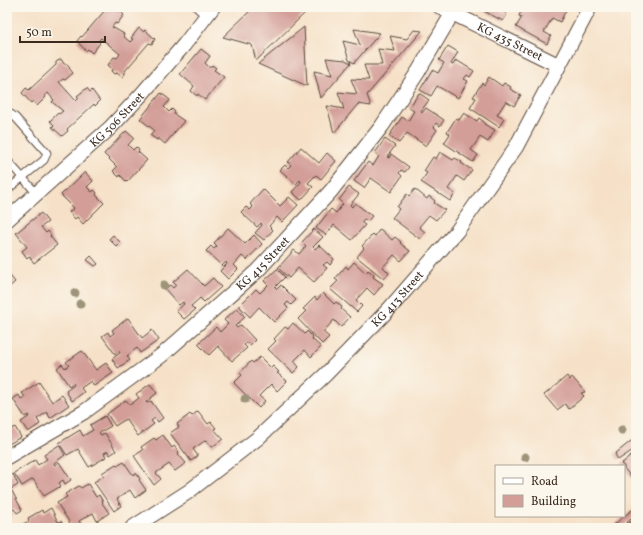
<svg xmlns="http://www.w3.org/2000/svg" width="643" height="535" viewBox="0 0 643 535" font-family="Vollkorn,serif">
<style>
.building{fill:#d39e98}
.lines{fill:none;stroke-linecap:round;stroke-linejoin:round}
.service-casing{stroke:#574538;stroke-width:9}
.minor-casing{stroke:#574538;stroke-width:16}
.service{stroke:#fff;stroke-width:7}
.minor{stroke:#fff;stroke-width:14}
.tree{fill:#9e9479}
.labels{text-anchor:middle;stroke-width:3.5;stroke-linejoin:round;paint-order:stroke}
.street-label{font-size:12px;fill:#3b2a1e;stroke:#fbf7ec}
</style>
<rect width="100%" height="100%" fill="#fbf7ec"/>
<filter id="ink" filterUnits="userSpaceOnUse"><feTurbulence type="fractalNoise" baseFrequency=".025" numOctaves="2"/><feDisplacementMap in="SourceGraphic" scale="8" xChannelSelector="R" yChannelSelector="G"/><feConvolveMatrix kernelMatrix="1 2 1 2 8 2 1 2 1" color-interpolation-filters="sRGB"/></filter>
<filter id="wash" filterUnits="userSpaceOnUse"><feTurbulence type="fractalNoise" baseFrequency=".012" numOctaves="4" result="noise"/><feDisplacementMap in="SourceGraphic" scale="16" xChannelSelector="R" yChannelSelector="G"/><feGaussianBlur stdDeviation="0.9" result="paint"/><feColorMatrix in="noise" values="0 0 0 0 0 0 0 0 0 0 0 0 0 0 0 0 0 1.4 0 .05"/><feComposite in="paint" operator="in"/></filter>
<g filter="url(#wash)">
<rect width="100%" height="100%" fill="#f6e1c8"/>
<g id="blocks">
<g class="building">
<polygon points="103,7 119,7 121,9 120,11 124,15 117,24 115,23 112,27 124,34 123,36 130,42 133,39 131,38 139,28 144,32 145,30 155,39 152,44 149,43 125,71 125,74 122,77 117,73 114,74 111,71 112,69 108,65 114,57 117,58 120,54 101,38 98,41 100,43 92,53 88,49 86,51 77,41 81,36 82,37 106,9"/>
<polygon points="254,7 311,7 256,61 252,45 223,37"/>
<polygon points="476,7 502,7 500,10 507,14 503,21"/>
<polygon points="523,7 560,7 566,10 560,22 552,18 544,32 551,36 547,44 516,27 522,17 519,16"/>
<polygon points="304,27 307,86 258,64"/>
<polygon points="354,29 380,33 354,63 349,60 343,41 360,45"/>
<polygon points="414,30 422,31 367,95 371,106 358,104 334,133 327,106 344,109 338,92 357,94 351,79 369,80 364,65 382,65 378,49 395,51 390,36 407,39"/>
<polygon points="448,46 458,52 451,64 453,65 456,60 474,71 470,77 467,75 464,79 468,81 458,98 437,86 431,96 420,90 432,70 438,73 444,63 439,60"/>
<polygon points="201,49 210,56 205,63 210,68 212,65 216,68 214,70 224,77 205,100 198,94 197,96 191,91 194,86 180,74"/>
<polygon points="326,58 345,60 351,63 321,98 314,71 332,75"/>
<polygon points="61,59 64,64 67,64 70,67 69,68 73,73 65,80 63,79 59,82 76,101 79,98 77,96 87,88 90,92 92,90 100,101 95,106 94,104 67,129 68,131 62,136 52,127 54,125 50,121 58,113 59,114 63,111 52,102 54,100 48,93 44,96 46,97 37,106 33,101 31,103 22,93 26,88 29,90 56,65 56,62"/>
<polygon points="489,77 502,86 504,83 511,87 510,89 521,95 514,106 506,101 497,115 504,119 499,127 470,108 476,98 473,97 482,83 484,85"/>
<polygon points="161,93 170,100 164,107 169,112 172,109 175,112 174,114 184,121 165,144 158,138 157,140 150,135 154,130 140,119"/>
<polygon points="419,93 429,100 421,111 423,112 426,108 444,120 440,126 436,123 434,127 437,130 426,146 407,133 399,143 389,136 402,117 408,121 414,111 409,108"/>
<polygon points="464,113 477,121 479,118 485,123 484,124 495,130 488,142 480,137 471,150 478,155 473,162 444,143 450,134 447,132 456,118 459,120"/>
<polygon points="126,131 134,138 128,145 133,150 136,147 139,150 138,152 147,160 127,182 120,175 119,177 113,171 117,167 104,154"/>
<polygon points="385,139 395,146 387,157 389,158 391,154 409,167 405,172 401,170 399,173 402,176 391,192 371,178 364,188 354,181 368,162 373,166 379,156 375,153"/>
<polygon points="301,147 319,163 327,153 336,161 321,179 316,175 308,183 313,187 301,200 292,192 301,182 300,180 296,184 280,170 285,165 288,168 291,165 288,162"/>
<polygon points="440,152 453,160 455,158 462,162 461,163 472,170 464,181 457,176 448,189 455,194 450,201 421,182 427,173 424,171 433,157 436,159"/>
<polygon points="85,172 93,181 87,187 92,192 94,190 97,193 96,195 104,203 83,224 77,217 75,219 69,212 74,208 61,195"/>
<polygon points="349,187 359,194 350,205 352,207 355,203 372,216 368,221 364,219 361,222 365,225 352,240 334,225 326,235 316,228 331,209 336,213 343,204 339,200"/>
<polygon points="263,189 280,206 289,197 298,205 282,222 277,217 269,226 273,230 264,240 255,233 262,225 261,223 257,227 241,212 246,207 250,210 253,207 250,204"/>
<polygon points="415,189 427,199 429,196 435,201 434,203 445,210 436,220 429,215 419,227 425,232 420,239 392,218 399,209 397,207 407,194 409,196"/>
<polygon points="41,213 48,222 41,227 46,233 48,231 51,235 50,236 57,245 34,263 29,256 27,258 22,251 27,247 16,233"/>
<polygon points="228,228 245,244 254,235 262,244 247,260 242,256 234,265 238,269 228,279 220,271 227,264 226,262 222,266 206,251 211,246 214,249 217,246 214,243"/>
<polygon points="314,229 323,237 313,247 315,249 319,245 334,259 330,265 327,262 323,265 327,268 314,282 298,268 289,278 278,268 294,250 299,254 306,246 302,242"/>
<polygon points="380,229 392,240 395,237 401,242 400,243 410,251 401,261 394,255 383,267 389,273 384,279 357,257 364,248 362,246 373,234 375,236"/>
<polygon points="113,235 121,243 117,247 109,239"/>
<polygon points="91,256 98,264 95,266 87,260"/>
<polygon points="354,262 366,273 368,270 374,275 373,277 383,284 374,295 367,288 356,300 362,306 357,312 330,289 338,281 335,279 346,266 348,269"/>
<polygon points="7,268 9,271 8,273 15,282 7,289"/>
<polygon points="188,269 204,286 213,278 221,287 204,302 200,298 191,306 195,310 184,319 176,311 184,304 183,302 179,305 165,289 170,285 173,288 176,285 173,282"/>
<polygon points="277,269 285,277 275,287 277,289 281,285 296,300 291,305 288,302 285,305 288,308 274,322 259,307 250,317 239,306 256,289 260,293 268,285 264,281"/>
<polygon points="323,293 334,304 336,302 342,307 341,309 350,317 341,327 334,320 323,332 329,337 322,344 298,319 306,311 303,309 315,297 317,300"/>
<polygon points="237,308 245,317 235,326 237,328 241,325 255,340 250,345 247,342 244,345 247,348 232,361 218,346 209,355 198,344 216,327 220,332 228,324 224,320"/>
<polygon points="128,318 142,338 152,330 159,340 140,353 137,348 127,356 130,360 118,368 112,359 120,353 119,351 115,354 102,336 108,332 110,336 114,333 112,330"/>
<polygon points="293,323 305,334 307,331 313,337 312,339 321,347 311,357 305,350 294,361 299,367 293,373 268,349 276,341 274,339 285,327 288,329"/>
<polygon points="82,351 96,370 106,363 113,373 94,386 91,381 81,388 84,392 72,401 66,391 74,385 73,383 69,386 57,368 62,364 65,368 69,365 66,362"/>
<polygon points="260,357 271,368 273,366 279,372 277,373 287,381 277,391 271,384 259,396 265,401 259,408 234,383 242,375 240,373 251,361 253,363"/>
<polygon points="567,376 570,380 572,377 585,392 581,393 584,396 569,409 565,404 557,410 544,395"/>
<polygon points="39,382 52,402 62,395 69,405 50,418 47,412 37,419 40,424 28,432 21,422 30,416 29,415 25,417 13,399 19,395 21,399 25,397 22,393"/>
<polygon points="150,384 157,393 146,402 147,403 151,401 163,418 158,422 155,418 151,421 154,424 138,436 126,419 115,426 107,414 126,400 130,405 139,398 136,394"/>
<polygon points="198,411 208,424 211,422 216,428 214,429 223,439 212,447 206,440 193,449 198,456 191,461 170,433 179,427 177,424 190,414 192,416"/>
<polygon points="105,416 111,426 99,433 101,435 105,433 116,451 110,455 108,451 104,453 106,457 89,467 78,449 67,455 59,443 80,430 83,436 93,430 90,425"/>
<polygon points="15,427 21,437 7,445 7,431"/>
<polygon points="163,435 172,448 174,446 179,452 178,454 186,463 175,471 169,464 156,473 161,479 154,485 134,456 143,450 141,447 154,438 156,440"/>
<polygon points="636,437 636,448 618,460 615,454"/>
<polygon points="59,445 65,455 54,463 55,465 59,462 71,480 65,484 63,480 59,483 61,486 44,496 33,479 22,486 14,473 35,460 38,465 47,459 44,455"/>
<polygon points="636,452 636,484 624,468 624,466 621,464"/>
<polygon points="124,462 133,475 136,473 140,479 139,480 146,490 135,498 130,490 117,499 121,506 114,511 94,482 104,476 102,473 116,464 117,466"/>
<polygon points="13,474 18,485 7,491 7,478"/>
<polygon points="88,484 96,497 99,495 103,502 102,503 109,513 97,521 93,513 79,521 83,528 73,528 57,503 67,497 65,494 79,486 81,488"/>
<polygon points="12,491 22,510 17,513 14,509 10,511 12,515 7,518 7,494"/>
<polygon points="51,508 58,522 61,521 65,528 21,528 19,526 29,521 28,518 42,510 43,513"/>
<polygon points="632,510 635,516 626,523 624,527 624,528 610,528"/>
<polygon points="636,517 636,528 631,528 628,524"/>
</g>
</g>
</g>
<g filter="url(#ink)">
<use href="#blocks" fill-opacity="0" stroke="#574538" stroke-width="1"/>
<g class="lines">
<g class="service-casing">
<g id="service">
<polyline points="196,7 207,17"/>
<polyline points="7,115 11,114 15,117 47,153 44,160 7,190"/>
<polyline points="7,160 37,194"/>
</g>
</g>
<g class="minor-casing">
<g id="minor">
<path id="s1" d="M440,7L558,65"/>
<path id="s2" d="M7,220L110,128L141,95L184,45L213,7"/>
<path id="s3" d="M7,457L84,412L162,355L257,271L331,191L382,126L418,72L456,7"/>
<path id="s4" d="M132,528L188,492L258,438L325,375L390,308L457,231L516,147L590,7"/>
</g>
</g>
<use href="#service" class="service"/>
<use href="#minor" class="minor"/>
</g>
<g class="tree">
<circle cx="164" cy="285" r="4.5"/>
<circle cx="75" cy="293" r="4.5"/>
<circle cx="80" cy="304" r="4.5"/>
<circle cx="245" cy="399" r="4.5"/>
<circle cx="622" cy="430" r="4.5"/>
<circle cx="525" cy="457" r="4.5"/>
</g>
</g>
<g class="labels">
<g class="street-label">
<text dy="4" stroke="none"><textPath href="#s1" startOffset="78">KG 435 Street</textPath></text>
<text dy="4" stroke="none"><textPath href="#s2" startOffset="149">KG 506 Street</textPath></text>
<text dy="4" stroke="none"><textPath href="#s3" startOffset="322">KG 415 Street</textPath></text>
<text dy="4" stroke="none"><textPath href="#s4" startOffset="352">KG 413 Street</textPath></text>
</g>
</g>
<rect width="643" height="535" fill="none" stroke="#fbf7ec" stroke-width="24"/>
<rect x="495" y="465" width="130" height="52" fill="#fbf7ec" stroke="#aea59a"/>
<rect x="503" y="478" width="20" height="6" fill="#ffffff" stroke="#aea59a"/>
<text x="531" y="485" font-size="12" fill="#3b2a1e">Road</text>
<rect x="503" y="495" width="20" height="12" fill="#d39e98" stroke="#aea59a"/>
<text x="531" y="505" font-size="12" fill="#3b2a1e">Building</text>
<path d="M20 36v6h85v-6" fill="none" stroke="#3b2a1e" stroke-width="2"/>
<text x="26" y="36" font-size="12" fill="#3b2a1e" stroke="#fbf7ec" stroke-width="3" paint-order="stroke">50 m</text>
</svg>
